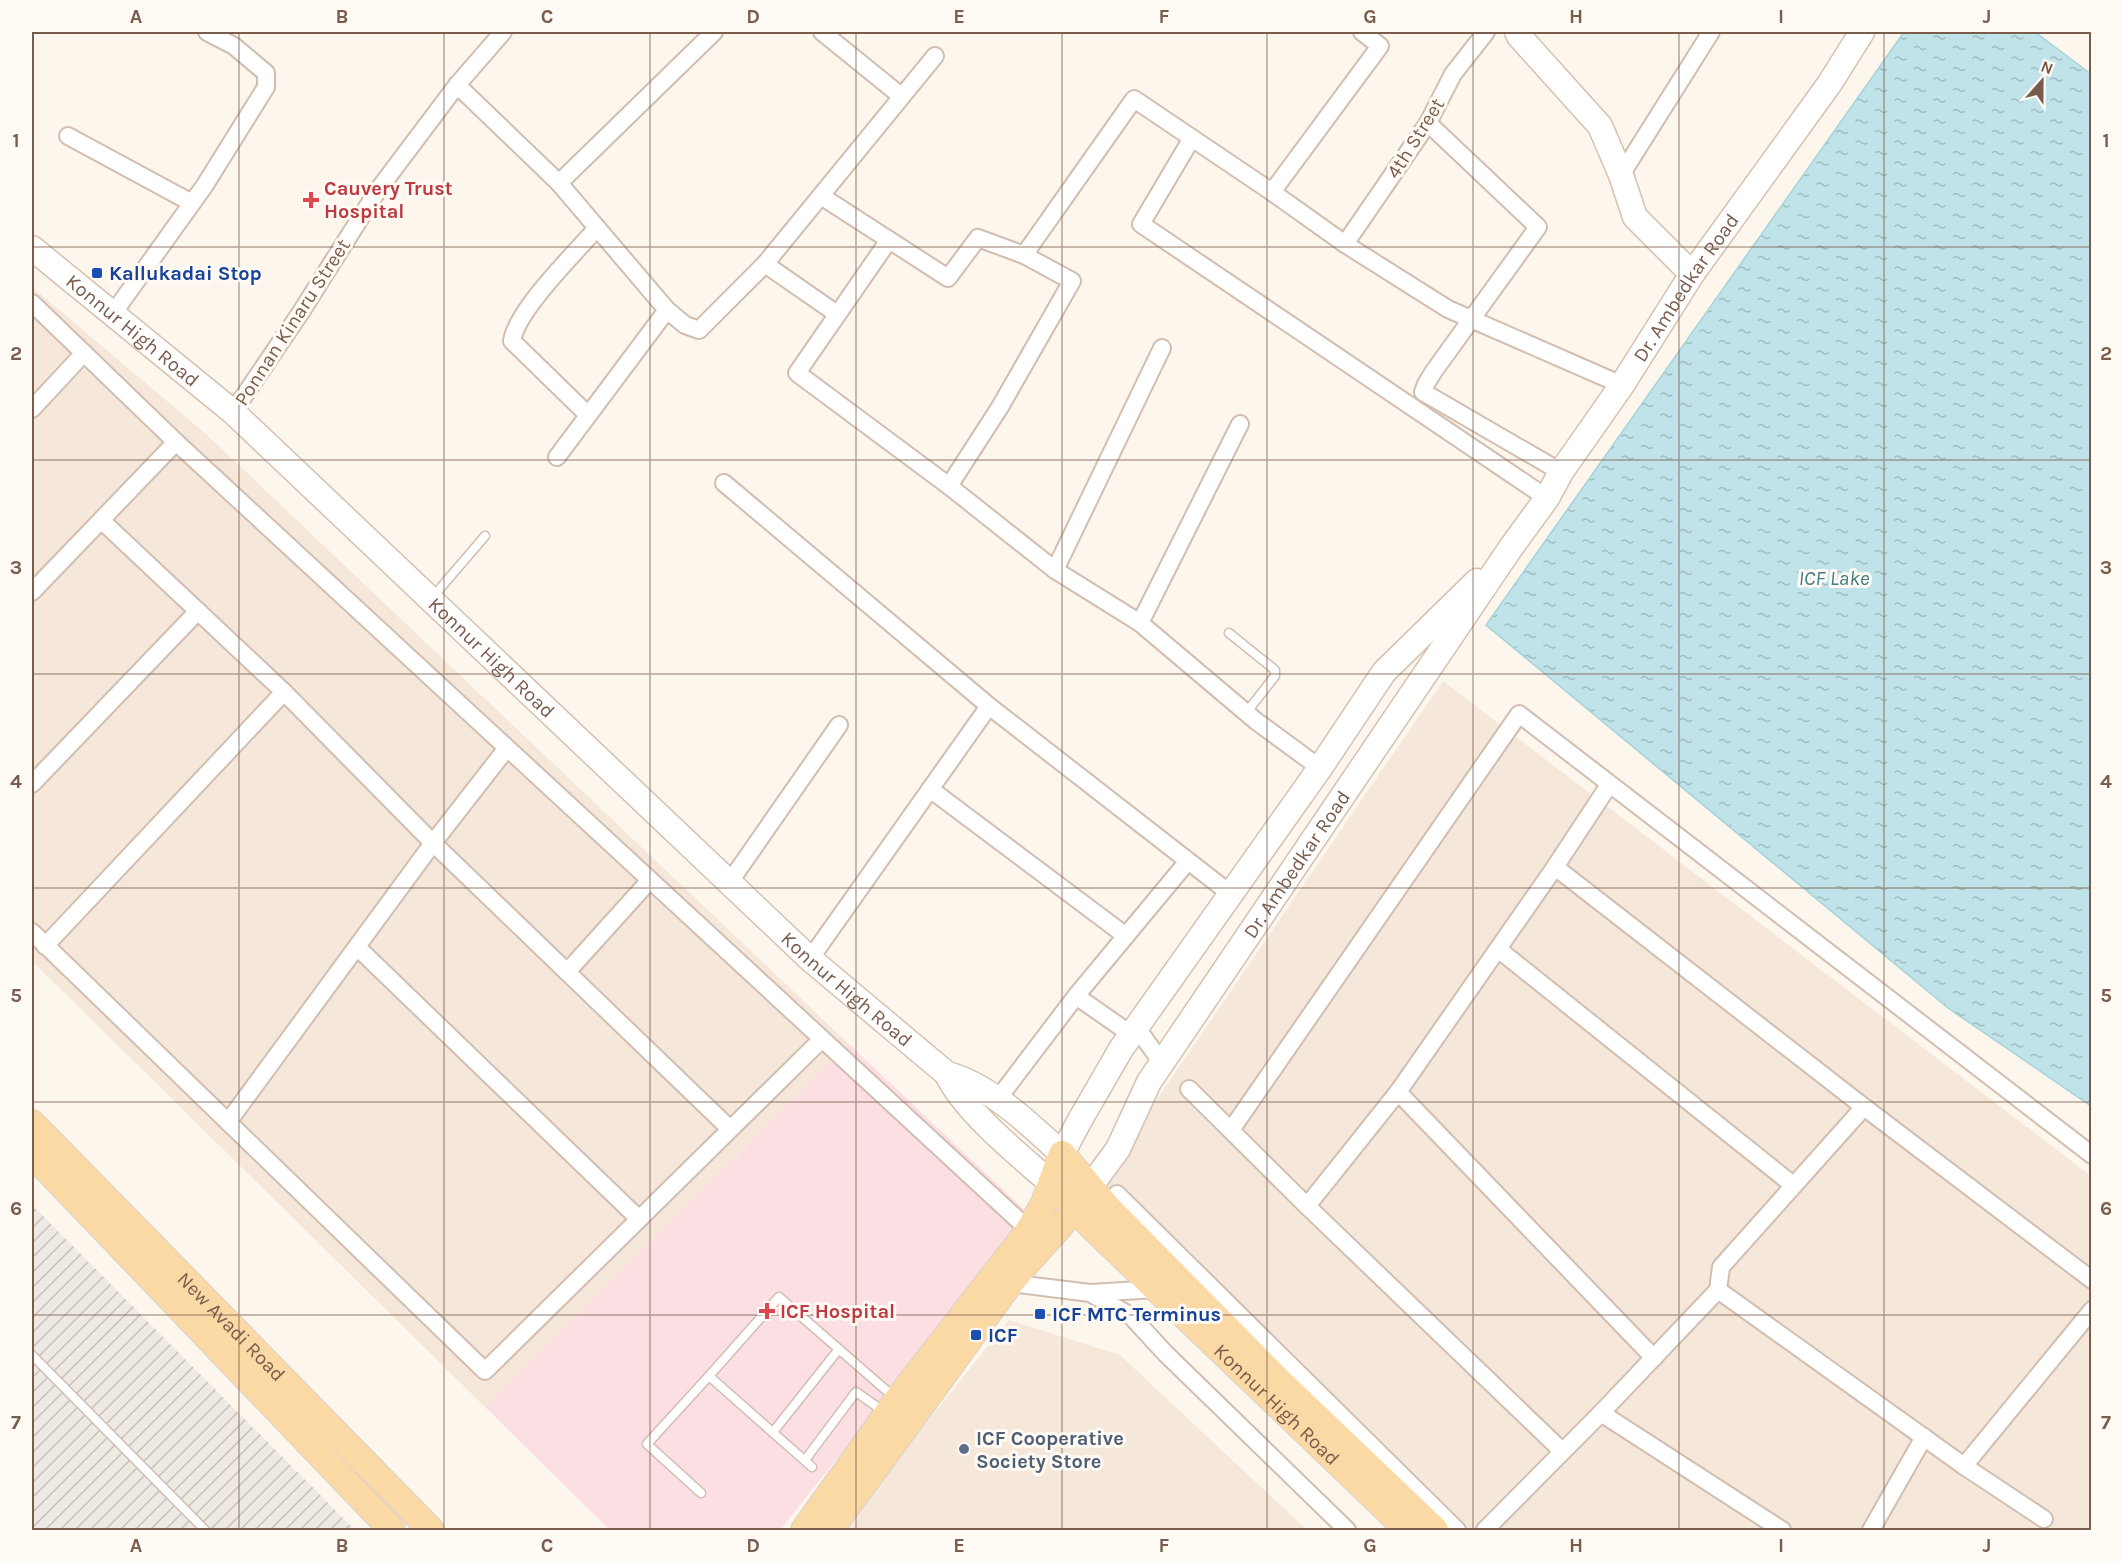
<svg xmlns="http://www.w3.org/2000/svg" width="2123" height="1562" viewBox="0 0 2123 1562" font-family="Karla,sans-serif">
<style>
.residential{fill:#f5e8da}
.industrial{fill:url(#industrial-furrows)}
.medical{fill:#fbdfe3}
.water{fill:url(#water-ripples);stroke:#a5d3da;stroke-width:1.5}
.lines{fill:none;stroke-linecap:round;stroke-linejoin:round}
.lane-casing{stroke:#d1beb0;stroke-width:11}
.street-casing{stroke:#d1beb0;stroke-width:20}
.secondary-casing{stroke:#d6c0b0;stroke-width:27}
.primary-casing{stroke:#dad1cd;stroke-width:28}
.lane{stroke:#fff;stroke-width:8}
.street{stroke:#fff;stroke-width:16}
.secondary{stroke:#fff;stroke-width:24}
.primary{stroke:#fbd9a5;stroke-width:26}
.grid{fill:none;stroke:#7a5c4d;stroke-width:1.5;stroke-opacity:0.55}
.health-dot{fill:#e0444e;stroke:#fffaf3;stroke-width:2}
.transit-dot{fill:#1a4fb4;stroke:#fffaf3;stroke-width:2}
.service-dot{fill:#5c6f8a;stroke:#fffaf3;stroke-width:2}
.labels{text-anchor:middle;stroke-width:6;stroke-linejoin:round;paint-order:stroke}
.street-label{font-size:20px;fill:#7a5c4d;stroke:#fffaf3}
.health-label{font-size:20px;font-weight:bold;fill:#be3a42;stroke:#fffaf3;text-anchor:start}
.transit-label{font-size:20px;font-weight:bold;fill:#164399;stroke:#fffaf3;text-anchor:start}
.service-label{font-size:20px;font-weight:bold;fill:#4e5e75;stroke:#fffaf3;text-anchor:start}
.water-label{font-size:21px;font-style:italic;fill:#437c86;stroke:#fffaf3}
.neatline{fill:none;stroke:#7a5c4d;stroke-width:2}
.grid-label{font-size:20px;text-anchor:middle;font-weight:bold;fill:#7a5c4d}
</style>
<defs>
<pattern id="industrial-furrows" width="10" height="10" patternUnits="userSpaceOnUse" patternTransform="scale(1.5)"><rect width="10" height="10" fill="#efe9e4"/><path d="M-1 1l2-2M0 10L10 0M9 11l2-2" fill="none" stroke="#c7c0bb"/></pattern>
<pattern id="water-ripples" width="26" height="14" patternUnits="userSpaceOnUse" patternTransform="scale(1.5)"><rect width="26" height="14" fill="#bfe3e8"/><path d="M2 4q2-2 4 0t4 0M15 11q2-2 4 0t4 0" fill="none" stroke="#a0bbbe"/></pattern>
</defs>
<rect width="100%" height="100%" fill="#fdf6ec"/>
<g class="residential">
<polygon points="32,287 206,434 849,1044 485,1407 32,961"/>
<polygon points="1443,681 2091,1176 2091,1530 1437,1530 1092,1194"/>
<polygon points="1009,1320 1120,1355 1307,1530 840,1530"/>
</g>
<polygon class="industrial" points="32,1205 355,1530 32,1530"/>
<polygon class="medical" points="849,1044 1031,1216 780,1530 610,1530 485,1407"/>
<polygon class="water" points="1904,32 2035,32 2091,74 2091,1106 1948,1008 1486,625"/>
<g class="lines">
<g class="lane-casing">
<g id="lane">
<polyline points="431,599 485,536"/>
<polyline points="1229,633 1275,670 1275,676 1246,713"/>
<polyline points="32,1355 205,1530"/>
<polyline points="773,1432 839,1349"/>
<polyline points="805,1460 856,1392 886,1413"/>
<polyline points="812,1467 709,1376 779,1297 895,1398"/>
<polyline points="701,1493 647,1444 709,1376"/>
</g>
</g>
<g class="street-casing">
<g id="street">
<polyline points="822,32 901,96"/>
<polyline points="457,85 559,183 667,310 685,325 699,330 765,264 935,56"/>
<polyline points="1428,123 1538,227 1434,371 1426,384 1423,392 1561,472"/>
<polyline points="68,136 192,203"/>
<polyline points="1192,138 1141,224 1547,498"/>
<polyline points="1621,175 1711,32"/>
<polyline points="559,183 714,32"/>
<polyline points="1272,192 1380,46 1362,32"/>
<polyline points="821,196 948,278 978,238 1024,255 1072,281 1000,407 949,486 1055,570 1140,623 1256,721 1320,768"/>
<polyline points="889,240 797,373 949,486"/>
<polyline points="1345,244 1428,123 1453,74 1486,32"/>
<polyline points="1024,255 1134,99 1272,192 1345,244 1448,309 1622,385"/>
<polyline points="765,264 837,314"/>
<polyline points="32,303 176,442 1029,1230"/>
<polyline points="112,315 205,185 266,87 266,73 234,46 207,32"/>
<polyline points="32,409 84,353"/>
<polyline points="233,412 301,312 378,190 457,85 503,32"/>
<path d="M588,415L512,341C516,311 575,253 597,228"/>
<polyline points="557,457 667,310"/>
<polyline points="724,483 989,706 1232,895"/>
<polyline points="101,520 284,692 433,843 730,1129"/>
<polyline points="1055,570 1162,348"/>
<polyline points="32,592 176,442"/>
<polyline points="1140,623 1240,424"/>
<polyline points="32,784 198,611"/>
<polyline points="930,789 1126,936"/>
<polyline points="1555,867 1864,1107 2092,1280"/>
<polyline points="729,883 839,725"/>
<polyline points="32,932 485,1371 822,1039"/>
<polyline points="45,946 284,692"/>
<polyline points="357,947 639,1219"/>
<polyline points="1498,949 1793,1185"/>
<polyline points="810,959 989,706"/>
<polyline points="567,972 650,880"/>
<polyline points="1076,996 1132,1035"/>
<polyline points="1137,1028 1162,1063"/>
<polyline points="1189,1089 1307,1206 1562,1451"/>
<polyline points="1398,1092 1654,1358"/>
<polyline points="997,1100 1076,996 1188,861"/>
<polyline points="228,1122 433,843 507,748"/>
<polyline points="1231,1130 1519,714 2092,1155"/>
<polyline points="1117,1194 1457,1530"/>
<polyline points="1307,1206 1398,1092 1555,867 1609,785"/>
<polyline points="1010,1283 1090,1293 1131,1316 1165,1353 1347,1530"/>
<polyline points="1718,1290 1964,1466 2044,1519"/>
<polyline points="1090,1293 1157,1289"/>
<polyline points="1601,1413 1782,1530"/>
<polyline points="1964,1466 2092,1310"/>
<polyline points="1485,1530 1601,1413 1718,1290 1721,1267 1864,1107"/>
<polyline points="1871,1530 1924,1437"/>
</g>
</g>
<g class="secondary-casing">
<g id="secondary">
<polyline points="1517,32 1519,36 1600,126 1621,175 1635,217 1692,274"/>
<path id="s1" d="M32,248L233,412L810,959L947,1074C964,1111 1020,1156 1052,1184"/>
<path d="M947,1074C988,1084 1032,1126 1062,1154L1080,1120L1121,1049L1320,768L1384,672L1477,581"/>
<path id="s2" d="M1090,1187L1118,1149L1149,1082L1512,546L1547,498L1561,472L1622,385L1692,274L1830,83L1862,32"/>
</g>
</g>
<g class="primary-casing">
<g id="primary">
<path id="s3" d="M32,1123L431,1530"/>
<polyline points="32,1154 392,1530"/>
<path id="s4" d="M1052,1184L1092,1227L1408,1530"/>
<polyline points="804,1530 897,1400 1029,1230 1044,1203 1062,1154 1107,1207 1281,1383 1435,1530"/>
<path d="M829,1530C890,1450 948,1368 1008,1286C1032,1254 1063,1228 1085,1194"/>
</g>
</g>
<use href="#lane" class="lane"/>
<use href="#street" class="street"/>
<use href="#secondary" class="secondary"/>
<use href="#primary" class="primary"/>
</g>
<path class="grid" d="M239,32V1530M444,32V1530M650,32V1530M856,32V1530M1062,32V1530M1267,32V1530M1473,32V1530M1679,32V1530M1884,32V1530M32,247H2092M32,460H2092M32,674H2092M32,888H2092M32,1102H2092M32,1315H2092"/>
<g class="health-dot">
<path d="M308 191h6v6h6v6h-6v6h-6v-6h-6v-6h6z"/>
<path d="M764 1302h6v6h6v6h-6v6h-6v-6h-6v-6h6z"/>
</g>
<g class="transit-dot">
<rect x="91" y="267" width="12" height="12" rx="3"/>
<rect x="1034" y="1308" width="12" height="12" rx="3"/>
<rect x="970" y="1329" width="12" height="12" rx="3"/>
</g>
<circle class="service-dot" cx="964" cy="1449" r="6"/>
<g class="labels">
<g class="street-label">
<text transform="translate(1415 138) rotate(-58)" y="7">4th Street</text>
<text dy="7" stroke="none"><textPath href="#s2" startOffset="1080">Dr. Ambedkar Road</textPath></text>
<text transform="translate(292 322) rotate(-57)" y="7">Ponnan Kinaru Street</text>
<text dy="7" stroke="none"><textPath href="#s1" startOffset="130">Konnur High Road</textPath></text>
<text dy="7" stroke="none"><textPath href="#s1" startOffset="616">Konnur High Road</textPath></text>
<text dy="7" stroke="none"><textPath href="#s2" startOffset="384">Dr. Ambedkar Road</textPath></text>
<text dy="7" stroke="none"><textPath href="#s1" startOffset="1102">Konnur High Road</textPath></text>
<text dy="7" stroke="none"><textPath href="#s3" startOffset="285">New Avadi Road</textPath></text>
<text dy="7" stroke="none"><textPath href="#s4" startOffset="315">Konnur High Road</textPath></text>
</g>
<g class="health-label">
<text x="324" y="195">Cauvery Trust<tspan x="324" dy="23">Hospital</tspan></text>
<text x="780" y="1318">ICF Hospital</text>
</g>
<g class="transit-label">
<text x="109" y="280">Kallukadai Stop</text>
<text x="1052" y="1321">ICF MTC Terminus</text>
<text x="988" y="1342">ICF</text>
</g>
<g class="service-label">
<text x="976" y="1445">ICF Cooperative<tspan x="976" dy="23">Society Store</tspan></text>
</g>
<g class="water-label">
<text x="1834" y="585">ICF Lake</text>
</g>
</g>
<rect width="2123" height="1562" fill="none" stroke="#fffaf3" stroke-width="66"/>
<g transform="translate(2042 81) rotate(21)" stroke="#fffaf3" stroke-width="4.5" paint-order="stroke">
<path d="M0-4.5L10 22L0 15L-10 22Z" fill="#7a5c4d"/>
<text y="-9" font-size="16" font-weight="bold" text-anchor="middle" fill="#7a5c4d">N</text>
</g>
<rect x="33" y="33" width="2057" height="1496" class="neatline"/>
<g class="grid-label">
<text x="136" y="23">A</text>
<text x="342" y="23">B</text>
<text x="547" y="23">C</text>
<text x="753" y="23">D</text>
<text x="959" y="23">E</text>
<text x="1164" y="23">F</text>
<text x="1370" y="23">G</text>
<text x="1576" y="23">H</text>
<text x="1781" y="23">I</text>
<text x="1987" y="23">J</text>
<text x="16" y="147">1</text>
<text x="2106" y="147">1</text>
<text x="16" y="360">2</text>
<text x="2106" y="360">2</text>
<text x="16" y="574">3</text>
<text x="2106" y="574">3</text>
<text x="16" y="788">4</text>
<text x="2106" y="788">4</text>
<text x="16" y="1002">5</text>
<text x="2106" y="1002">5</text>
<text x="16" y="1215">6</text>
<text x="2106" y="1215">6</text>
<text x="16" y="1429">7</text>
<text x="2106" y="1429">7</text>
<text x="136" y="1552">A</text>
<text x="342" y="1552">B</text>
<text x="547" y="1552">C</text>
<text x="753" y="1552">D</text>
<text x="959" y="1552">E</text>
<text x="1164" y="1552">F</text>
<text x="1370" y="1552">G</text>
<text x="1576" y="1552">H</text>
<text x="1781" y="1552">I</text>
<text x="1987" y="1552">J</text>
</g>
</svg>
